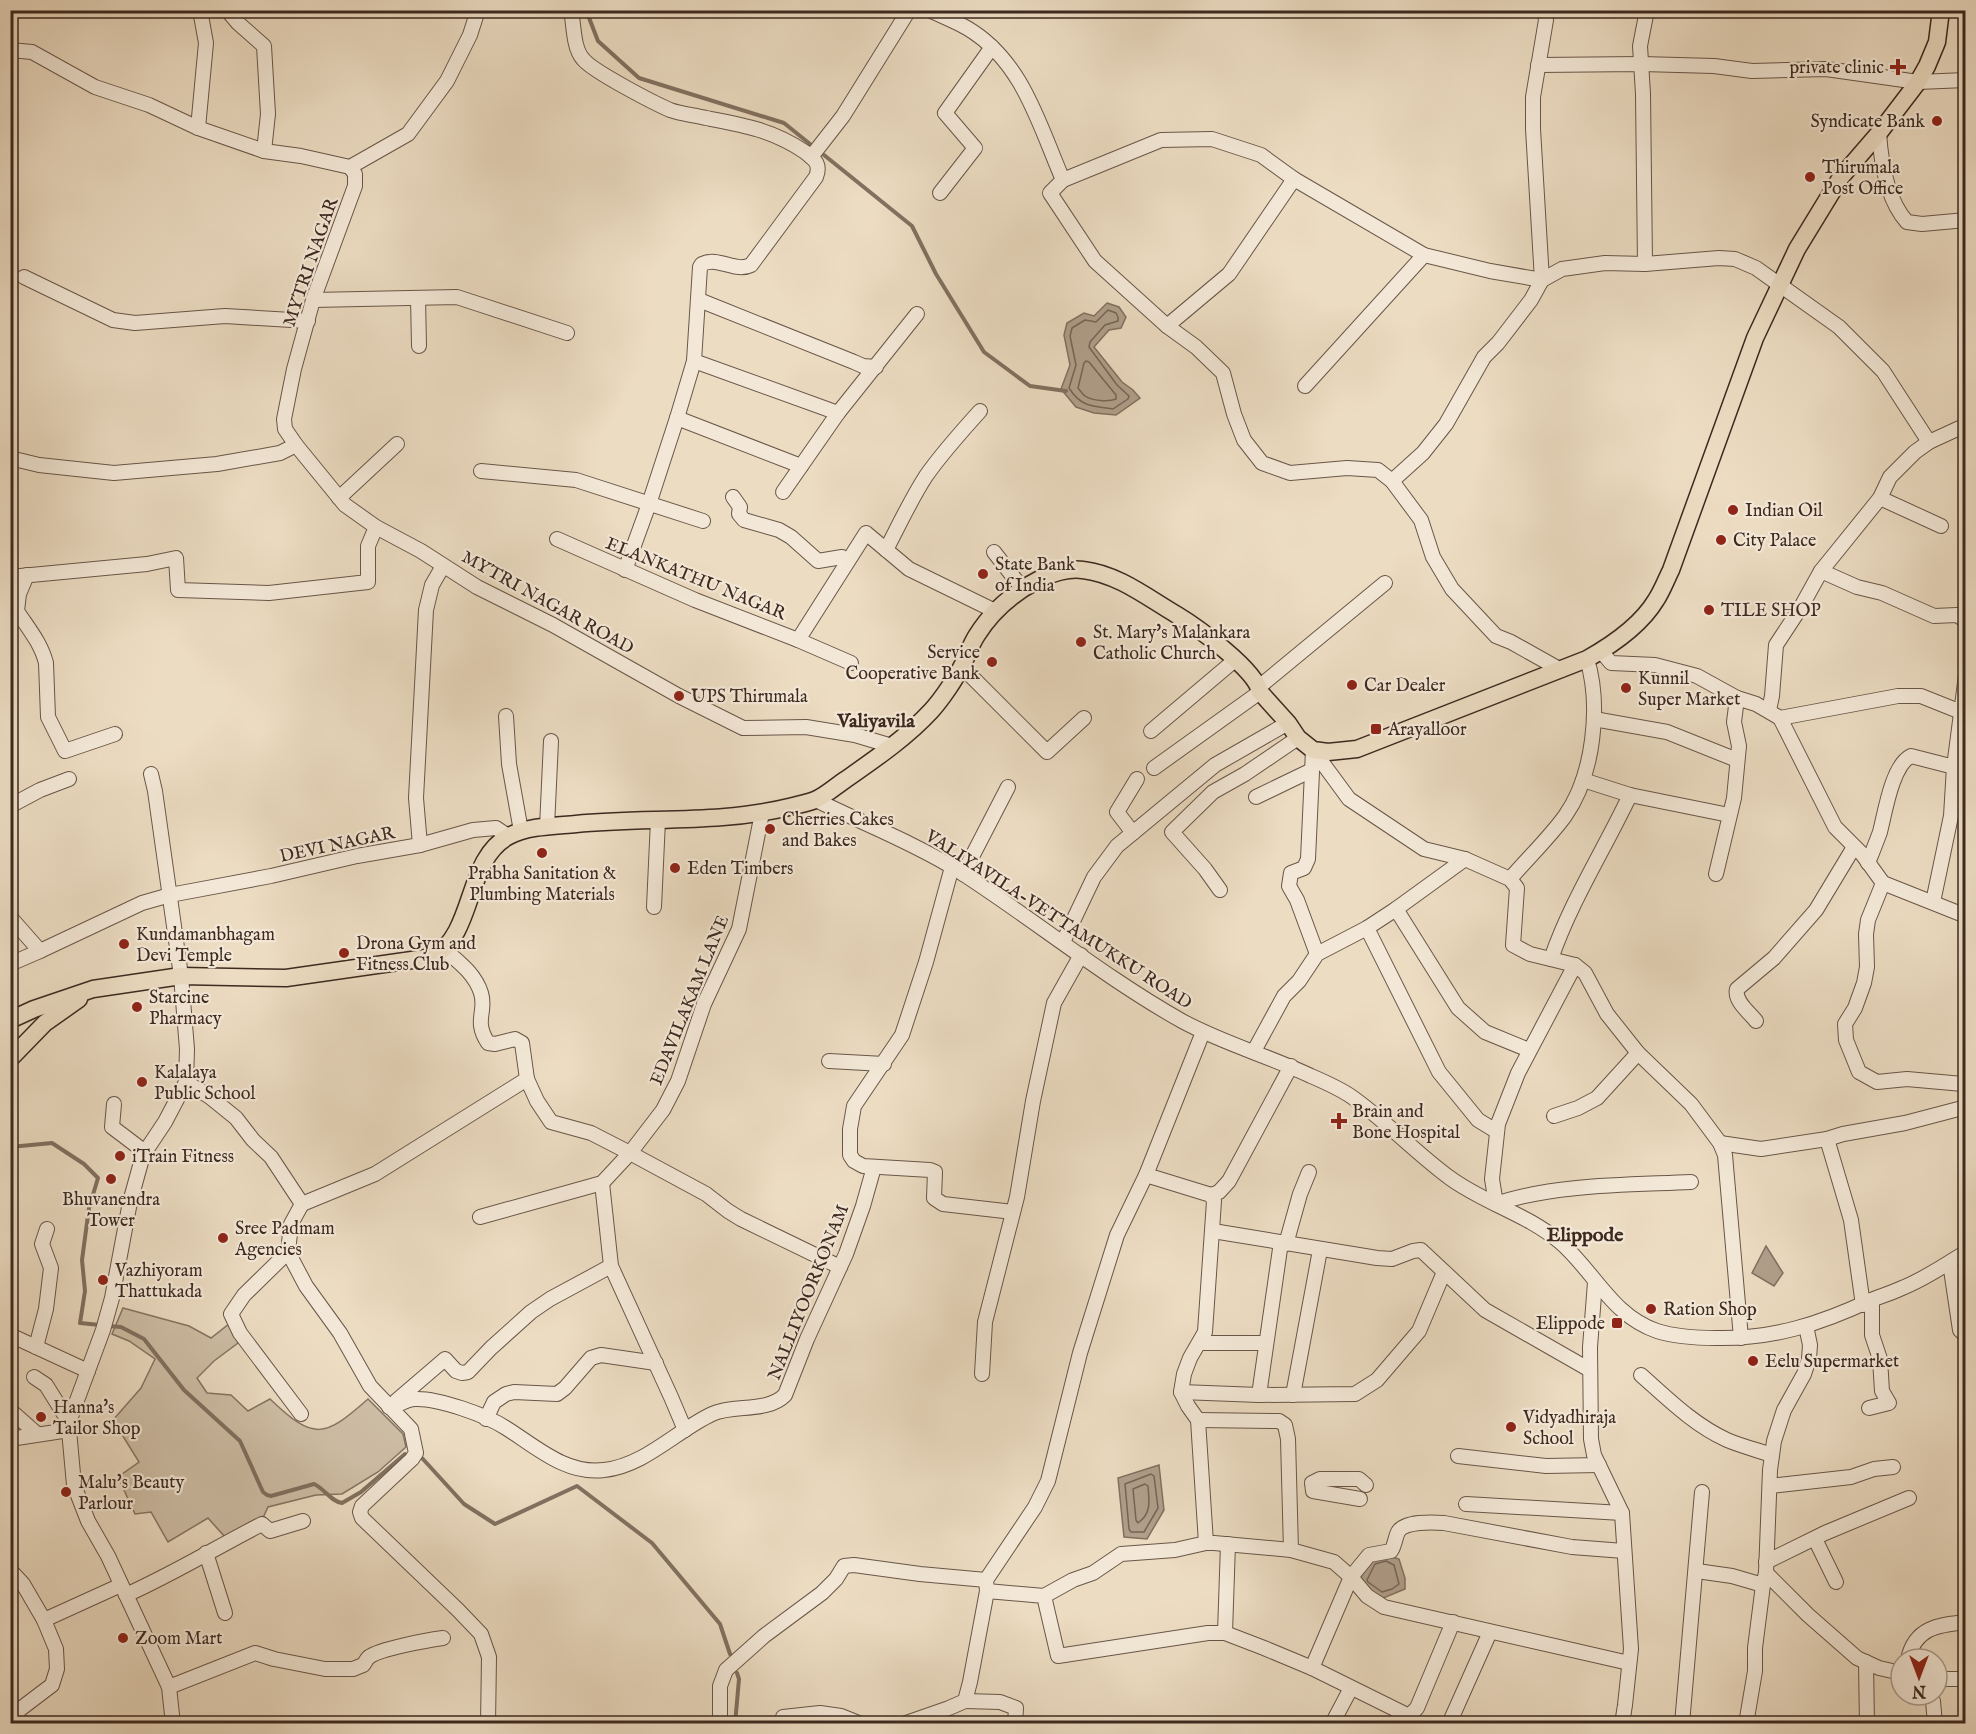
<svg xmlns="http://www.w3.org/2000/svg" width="1976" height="1734" viewBox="0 0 1976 1734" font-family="'IM FELL English',serif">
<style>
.green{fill:#cebea6;stroke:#867463;stroke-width:1.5}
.water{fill:#b09f8b;stroke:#827060;stroke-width:1.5}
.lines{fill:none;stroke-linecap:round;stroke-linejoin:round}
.shore{stroke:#766456;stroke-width:1.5}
.stream{stroke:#827060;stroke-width:4}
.minor-casing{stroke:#695648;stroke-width:16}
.major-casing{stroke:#3d2920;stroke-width:19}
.minor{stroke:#f3e8d7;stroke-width:14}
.major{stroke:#ecdcc2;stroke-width:16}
.poi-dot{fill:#8f2418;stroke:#f3e8d7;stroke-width:2}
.labels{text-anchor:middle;stroke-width:4.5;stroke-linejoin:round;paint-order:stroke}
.poi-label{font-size:18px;fill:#3d2920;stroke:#f3e8d7;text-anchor:start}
.street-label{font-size:18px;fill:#3d2920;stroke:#f3e8d7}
.neighbourhood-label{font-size:20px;font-weight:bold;fill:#3d2920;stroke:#f3e8d7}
</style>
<rect width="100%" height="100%" fill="#ecdcc2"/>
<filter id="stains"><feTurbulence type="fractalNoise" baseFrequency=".00333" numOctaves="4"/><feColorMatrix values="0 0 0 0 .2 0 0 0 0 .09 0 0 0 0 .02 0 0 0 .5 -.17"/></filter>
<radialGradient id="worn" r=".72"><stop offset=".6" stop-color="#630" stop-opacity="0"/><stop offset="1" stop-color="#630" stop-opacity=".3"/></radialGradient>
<path class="green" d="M123,1308L189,1326L211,1338L229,1324L238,1343L214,1361L197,1378L207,1393L231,1395L248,1411L270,1399C314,1441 324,1438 368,1399L403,1434L406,1447L378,1472L342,1494L316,1495L268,1507L262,1520L225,1537L208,1518L168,1542L151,1512L135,1514L118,1477L139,1462L113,1420L141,1388L155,1359L129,1341L112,1334Z"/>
<g class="water">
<polygon points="1107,303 1119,307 1126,317 1121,328 1109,330 1094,347 1122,382 1133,390 1140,398 1116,415 1094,413 1076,407 1061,389 1070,365 1064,335 1067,323 1084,313 1094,316"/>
<polygon points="1766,1246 1783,1273 1774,1286 1752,1273"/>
<polygon points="1159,1465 1164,1510 1147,1539 1124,1537 1118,1478"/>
<polygon points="1386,1555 1399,1559 1405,1578 1405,1589 1381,1599 1358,1583 1371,1558"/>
</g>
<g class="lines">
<g class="shore">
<path d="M1108,310L1116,313L1118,317V321L1105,325L1090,342L1089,347L1117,385L1129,396L1128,399L1113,409C1092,406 1081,407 1069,388L1076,365L1070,336L1072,328L1085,320L1096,322Z"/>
<path d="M1086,361L1089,362L1116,395V399C1109,402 1092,401 1085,396C1083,395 1079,389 1078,388L1084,363Z"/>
<polygon points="1151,1474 1154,1476 1158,1508 1144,1532 1131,1532 1129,1529 1125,1484"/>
<path d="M1145,1484L1148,1486C1149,1501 1152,1513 1138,1523L1136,1520L1133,1489Z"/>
<polygon points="1386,1561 1394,1565 1399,1584 1392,1589 1382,1592 1368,1582 1367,1580 1375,1564"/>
</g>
<g class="stream">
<polyline points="586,10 598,41 639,78 784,123 810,144"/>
<polyline points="824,155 912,226 936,274 984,352 1030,386 1066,391"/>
<polyline points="10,1147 52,1143 84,1164 98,1178 89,1208 82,1260 85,1291 80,1323 100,1325"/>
<path d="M108,1326L121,1327L144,1339L184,1390L240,1441L263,1492L267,1495L271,1496L314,1484C325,1489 330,1501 342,1503L361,1492L405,1454"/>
<polyline points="422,1458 464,1504 495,1524 577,1486 652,1543 720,1624 730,1654"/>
<polyline points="735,1724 739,1679 737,1673"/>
</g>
<g class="minor-casing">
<g id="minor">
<polyline points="227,10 238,23 264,46 268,114 264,151"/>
<path d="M571,10C574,25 573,48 583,59C592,71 654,103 670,110C681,114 694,115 706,118C743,125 773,130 805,152C815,160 821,164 816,177L751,265C735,273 719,256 702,264L700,267L694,361L677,418L649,504L625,570"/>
<path d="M929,10C942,16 955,21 967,28C1023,61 1039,125 1063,180L1050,193L1095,261L1167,326L1196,347L1223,373L1234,414L1244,440L1262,463L1290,473L1347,468L1378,470L1392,481L1421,520L1433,557L1452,589L1496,636L1511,642L1561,670"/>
<polyline points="10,50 32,52 95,87 149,105 198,128 264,151 301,156 350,167 408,134 447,81 470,35 478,10"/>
<polyline points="1538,65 1642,64 1714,66 1752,71 1826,69 1918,82 1966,80"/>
<polyline points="198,128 206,43 200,10"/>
<path d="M1879,133C1881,162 1887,200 1907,222L1922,224L1966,220"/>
<polyline points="811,157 843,116 909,10"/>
<polyline points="350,167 355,174 355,186 313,300 294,369 284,419 285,429 296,445 345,505 376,527 421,551 477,587 553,625 679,696 743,728 806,727 855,735 892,746"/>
<polyline points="1063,180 1161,140 1212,139 1261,155 1294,179"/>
<polyline points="940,193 975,148 945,113 992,47"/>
<polyline points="1645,264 1643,94 1640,46 1647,10"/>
<polyline points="24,277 113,320 135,323 225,316 308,321"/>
<polyline points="418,298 419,346"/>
<polyline points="313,300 457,297 567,333"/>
<polyline points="699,300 854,362 863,366 876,367"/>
<polyline points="1167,326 1229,274 1294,179 1424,255 1490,271 1542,280 1562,269 1605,263 1645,264 1719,258 1735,259 1756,268 1839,327 1883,371 1929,442"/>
<polyline points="694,361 838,413"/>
<polyline points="1305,386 1424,255"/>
<polyline points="677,418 801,466"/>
<polyline points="10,458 39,465 114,473 217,464 280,453 296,445"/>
<polyline points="481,471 576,480 703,521"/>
<polyline points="1392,481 1423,453 1446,424 1484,357 1498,343 1531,300 1542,280 1533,129 1533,97 1546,20 1544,10"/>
<polyline points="783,492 838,413 917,314"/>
<polyline points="733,497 740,507 739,514 744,520 779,530 791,537 818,561 842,557 847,562"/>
<polyline points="339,498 397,444"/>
<polyline points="1880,498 1941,526"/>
<polyline points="557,539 695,600 798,640 866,533 909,569 995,611"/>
<path d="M886,550C899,525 911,499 926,476C942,453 961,432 980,411"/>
<polyline points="994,552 1022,588"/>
<polyline points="1821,571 1857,587 1882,593 1934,616 1957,615 1966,621"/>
<path d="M27,575L19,594L17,611C28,628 41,643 46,663L48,717L65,751L115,734"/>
<polyline points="10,577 147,564 176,558 178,590 269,593 368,582 368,546 376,527"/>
<polyline points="798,640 851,663"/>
<polyline points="1601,651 1611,663 1655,665 1697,676 1737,698 1756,704 1780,718 1835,827 1862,854 1883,883 1966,916"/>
<polyline points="962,667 1047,752 1084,718"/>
<polyline points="1259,687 1385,583"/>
<polyline points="1769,710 1772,696 1776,645 1801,607 1821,571 1880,498 1890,477 1915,452 1929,442 1966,425"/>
<polyline points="506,716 509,764 521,831"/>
<polyline points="1780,718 1898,696 1921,696 1961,712"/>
<polyline points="1594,719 1667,732 1737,760"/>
<polyline points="1151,731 1235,660"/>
<polyline points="1313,750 1349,799 1424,849 1465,859 1510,879 1517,888 1513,945 1530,954 1575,965 1585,973 1607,1014 1638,1053 1691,1104 1720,1143 1725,1155 1741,1338"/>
<polyline points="1313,750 1308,859 1304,868 1291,873 1289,886 1297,900 1317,954"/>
<polyline points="1154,768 1260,692"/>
<polyline points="151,774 155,791 181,976 187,1049 186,1082 165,1122 143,1155 130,1202 112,1298 103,1330 69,1422 69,1430 74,1485 88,1521 108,1556 169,1687 173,1724"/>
<polyline points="1583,780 1630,795 1729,815"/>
<polyline points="1256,797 1312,770"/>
<path d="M816,800C862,823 910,841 954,868C1031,917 1102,976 1182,1021C1222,1043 1269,1056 1311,1076C1325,1082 1339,1088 1352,1097C1387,1122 1416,1153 1450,1178C1484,1203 1527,1214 1560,1242C1594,1271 1612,1316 1657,1331C1676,1337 1697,1338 1717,1338C1773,1339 1820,1324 1871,1300C1881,1296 1892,1293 1902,1288C1925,1279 1945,1265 1966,1252"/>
<polyline points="10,806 40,790 69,779"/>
<polyline points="547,827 551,741"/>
<polyline points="1133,833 1117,812 1137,779"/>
<polyline points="420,845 416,798 426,610 432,585 443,566"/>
<path d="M1868,863C1872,853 1876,843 1880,832C1885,813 1892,765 1911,756L1954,767"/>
<polyline points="952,867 926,962 902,1035 854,1106 850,1129 850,1155 854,1161 863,1166 930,1170 935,1172 934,1198 943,1204 1013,1212"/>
<polyline points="963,874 1008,787"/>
<polyline points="1716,874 1734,798 1739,746 1734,722 1737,698"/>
<path d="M1510,879C1528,858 1549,838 1565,816C1594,775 1601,705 1587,659"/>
<polyline points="1883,883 1868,920 1866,934 1867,967 1864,983 1855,1008 1845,1024 1846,1040 1859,1072 1877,1082 1907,1079 1963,1084"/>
<polyline points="1220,890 1205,869 1172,832 1213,792 1245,774 1298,738"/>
<polyline points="1933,902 1951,816 1954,767 1966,675"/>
<polyline points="654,907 658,820"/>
<polyline points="1396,909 1458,1008 1485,1032 1529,1050"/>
<polyline points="10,917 40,951 142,903 170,895 271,876 357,856 420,845 473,830 496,828 508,836"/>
<polyline points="1367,928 1439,1072 1478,1120 1496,1131"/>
<polyline points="1063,942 1094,877 1117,846 1215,765 1288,723"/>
<path d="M445,950C459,962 475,974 481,993C487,1012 473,1020 488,1043L495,1044L515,1039L522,1043L527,1079L537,1101L551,1122L591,1133L630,1153L706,1194L728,1211L741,1219L840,1267"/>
<path d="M1551,959C1571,901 1604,850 1630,795"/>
<polyline points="10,964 40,951"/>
<path d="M1575,965L1518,1073L1498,1124L1492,1179L1496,1204C1553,1184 1631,1185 1691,1182"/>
<path d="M1756,1021C1749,1012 1734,1001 1737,989L1774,958L1816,910L1854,847"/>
<polyline points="1254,1051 1284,996 1299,981 1317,954 1367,928 1396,909 1465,859"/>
<polyline points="829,1061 884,1064"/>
<polyline points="186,1082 210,1097 236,1118 253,1140 271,1157 302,1204 291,1224 288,1252 306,1286 340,1333 370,1386 411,1429 416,1453 412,1459 362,1506 360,1512 362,1518 458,1610 481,1634 489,1657 488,1724"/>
<polyline points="114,1104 112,1127 145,1152"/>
<polyline points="1554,1116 1578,1108 1597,1098 1638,1053"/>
<polyline points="1827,1139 1851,1220 1863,1305"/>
<polyline points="1720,1143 1761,1149 1827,1139 1843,1134 1905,1123 1966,1107"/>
<polyline points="1146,1175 1211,1195 1214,1201 1205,1332 1190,1358 1184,1374 1181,1392 1188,1406 1198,1420 1206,1543"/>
<polyline points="602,1183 611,1266 671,1397 685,1430"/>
<polyline points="1211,1195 1219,1192 1229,1181 1291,1066"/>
<polyline points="302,1204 375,1174 527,1079"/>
<polyline points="480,1217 602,1183 630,1153 663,1110 678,1081 704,1004 739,929 762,813"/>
<polyline points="1213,1231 1377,1258 1392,1259 1413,1251 1421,1250 1485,1310 1590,1370"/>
<polyline points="1286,1244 1300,1194 1309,1172"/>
<polyline points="288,1252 244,1295 231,1314 240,1333 301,1414"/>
<polyline points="1950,1263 1960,1330 1966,1336"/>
<polyline points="1595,1282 1590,1347 1591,1439 1594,1455 1622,1513 1631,1649 1625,1705 1622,1724"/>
<polyline points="10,1335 88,1371"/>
<polyline points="1200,1343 1266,1343"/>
<polyline points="36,1347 46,1309 51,1268 42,1244 47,1229"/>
<polyline points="982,1374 985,1322 1017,1197 1033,1101 1054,1003 1081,955"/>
<path d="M1641,1375C1668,1399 1694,1425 1727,1440C1741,1446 1757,1450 1772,1455"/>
<polyline points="34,1377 46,1385 69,1422"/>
<polyline points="1181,1392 1259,1395 1355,1394 1377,1380 1419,1331 1444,1272"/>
<polyline points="1259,1395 1281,1242"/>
<polyline points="1293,1395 1320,1250"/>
<polyline points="396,1401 445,1359 456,1371 462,1373 468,1372 491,1348 531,1312 550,1299 611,1266"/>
<path d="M389,1407C399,1406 406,1399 415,1399C438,1398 486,1415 506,1428C535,1446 566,1475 604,1470C644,1466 676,1431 712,1414C734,1404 767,1413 785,1395L807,1339L846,1254L863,1206L874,1167"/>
<polyline points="1869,1408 1889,1403 1882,1391 1880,1359 1872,1335 1872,1300"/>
<polyline points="10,1410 37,1434"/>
<polyline points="486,1419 494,1402 506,1394 514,1392 557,1394 565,1388 591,1358 601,1355 656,1363"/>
<polyline points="1198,1420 1279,1421 1285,1425 1288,1439 1291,1550"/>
<polyline points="10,1439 69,1430"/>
<polyline points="1458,1456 1546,1466 1599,1465"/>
<polyline points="1770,1486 1851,1477 1874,1469 1893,1467"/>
<polyline points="1360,1499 1313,1491 1312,1483 1320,1479 1359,1479 1366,1485"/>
<polyline points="1466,1504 1622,1513"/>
<polyline points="1815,1539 1836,1582"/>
<polyline points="206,1553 225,1613"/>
<polyline points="1766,1562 1825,1533 1909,1498"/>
<polyline points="10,1570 23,1584 44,1620"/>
<polyline points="1697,1571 1732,1576 1763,1585"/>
<polyline points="1766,1573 1808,1615 1857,1658 1879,1668 1901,1673"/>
<polyline points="987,1591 1044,1596 1058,1656 1208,1633 1225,1633 1264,1648 1312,1668 1409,1716 1417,1708 1453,1622"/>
<path d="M126,1595C173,1574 217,1547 262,1524L270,1531L303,1521"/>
<polyline points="1044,1596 1073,1580 1093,1573 1121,1554 1175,1550 1206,1543 1214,1543 1291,1550 1334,1562 1351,1577 1367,1596 1384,1607 1629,1663"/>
<polyline points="1225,1633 1228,1544"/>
<path d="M1908,1659C1915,1628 1937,1625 1966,1622"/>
<polyline points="1866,1662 1867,1724"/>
<path d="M1312,1668L1351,1577L1369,1555L1391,1551C1395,1545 1395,1538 1398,1532C1404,1521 1433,1522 1444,1523L1572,1547L1624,1551"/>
<polyline points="1937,1679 1966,1679"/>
<path d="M169,1687L255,1653L274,1659L325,1669H353L363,1665C365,1663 367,1658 369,1657C379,1649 428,1640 443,1638"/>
<polyline points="1930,1695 1933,1701 1935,1724"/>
<polyline points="965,1701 1000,1702 1016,1708 1015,1724"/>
<polyline points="783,1717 820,1713 841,1716 861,1724"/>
<polyline points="15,1720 19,1710 52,1685 57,1669 56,1649 44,1620 121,1585"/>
<polyline points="720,1724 720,1686 726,1670 764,1636 822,1593 836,1579 844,1566 854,1565 920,1574 986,1580"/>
<polyline points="903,1724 949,1708 965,1701 970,1682 987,1591 986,1580 1035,1507 1048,1481 1080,1353 1117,1235 1146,1175 1203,1032"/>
<polyline points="1332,1724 1351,1688"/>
<polyline points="1449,1724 1490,1632"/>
<polyline points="1682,1724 1702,1492"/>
<polyline points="1746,1724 1755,1671 1755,1648 1763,1585 1766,1573 1770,1470 1774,1441 1784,1410 1804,1374 1809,1359 1810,1345 1806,1326"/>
</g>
</g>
<g class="major-casing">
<g id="major">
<path d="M10,1020L34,1009L93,989L181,976L286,978L433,957C476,932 465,859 509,836C528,826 555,826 576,824C647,817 720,824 789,807C798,805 807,803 815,800C825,796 836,786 845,780C875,759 906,738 931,711C942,699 956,678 963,664C968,654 971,644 977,635C992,611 1013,593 1038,580C1051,573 1069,568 1083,570C1118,574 1148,598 1177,615C1197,627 1256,670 1260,692L1288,723L1298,738L1313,750L1328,752L1357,749L1587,659C1612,645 1641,625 1656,600C1662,591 1666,580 1671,570L1755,338L1797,249L1841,177L1879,133L1918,82L1927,66L1937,42L1941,10"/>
<polyline points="10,1059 45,1023 79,999"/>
</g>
</g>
<use href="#minor" class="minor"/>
<use href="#major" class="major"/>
</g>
<g class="poi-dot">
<path d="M1895 58h6v6h6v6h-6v6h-6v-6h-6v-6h6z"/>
<circle cx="1937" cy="121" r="6"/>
<circle cx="1810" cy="177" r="6"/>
<circle cx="1733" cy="510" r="6"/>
<circle cx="1721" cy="540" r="6"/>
<circle cx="983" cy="574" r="6"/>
<circle cx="1709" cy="610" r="6"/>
<circle cx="1081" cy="642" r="6"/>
<circle cx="992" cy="662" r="6"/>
<circle cx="1352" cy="685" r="6"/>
<circle cx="1626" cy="688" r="6"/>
<circle cx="679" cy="696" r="6"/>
<rect x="1370" y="723" width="12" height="12" rx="3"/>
<circle cx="770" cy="829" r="6"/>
<circle cx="542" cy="853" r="6"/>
<circle cx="675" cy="868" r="6"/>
<circle cx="124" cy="944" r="6"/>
<circle cx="344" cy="953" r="6"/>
<circle cx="137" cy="1007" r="6"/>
<circle cx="142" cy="1082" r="6"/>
<path d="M1336 1112h6v6h6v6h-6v6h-6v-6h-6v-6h6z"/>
<circle cx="120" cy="1156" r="6"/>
<circle cx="111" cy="1179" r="6"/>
<circle cx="223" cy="1238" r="6"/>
<circle cx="103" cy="1280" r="6"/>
<circle cx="1651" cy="1309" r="6"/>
<rect x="1611" y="1317" width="12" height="12" rx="3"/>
<circle cx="1753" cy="1361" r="6"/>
<circle cx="41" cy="1417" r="6"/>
<circle cx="1511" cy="1427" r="6"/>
<circle cx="66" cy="1492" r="6"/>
<circle cx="123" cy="1638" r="6"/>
</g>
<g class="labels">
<g class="poi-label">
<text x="1884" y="73" text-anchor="end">private clinic</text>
<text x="1925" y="127" text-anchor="end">Syndicate Bank</text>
<text x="1822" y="173">Thirumala<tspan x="1822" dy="21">Post Office</tspan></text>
<text x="1745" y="516">Indian Oil</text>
<text x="1733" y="546">City Palace</text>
<text x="995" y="570">State Bank<tspan x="995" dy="21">of India</tspan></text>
<text x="1721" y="616">TILE SHOP</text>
<text x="1093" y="638">St. Mary's Malankara<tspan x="1093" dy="21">Catholic Church</tspan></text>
<text x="980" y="658" text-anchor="end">Service<tspan x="980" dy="21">Cooperative Bank</tspan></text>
<text x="1638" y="684">Kunnil<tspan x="1638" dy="21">Super Market</tspan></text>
<text x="1364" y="691">Car Dealer</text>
<text x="691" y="702">UPS Thirumala</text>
<text x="1388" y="735">Arayalloor</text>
<text x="782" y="825">Cherries Cakes<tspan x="782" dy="21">and Bakes</tspan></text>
<text x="687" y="874">Eden Timbers</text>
<text x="542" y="879" text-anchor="middle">Prabha Sanitation &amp;<tspan x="542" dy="21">Plumbing Materials</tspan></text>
<text x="136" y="940">Kundamanbhagam<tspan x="136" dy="21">Devi Temple</tspan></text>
<text x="356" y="949">Drona Gym and<tspan x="356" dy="21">Fitness Club</tspan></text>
<text x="149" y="1003">Starcine<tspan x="149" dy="21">Pharmacy</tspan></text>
<text x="154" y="1078">Kalalaya<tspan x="154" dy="21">Public School</tspan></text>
<text x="1352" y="1117">Brain and<tspan x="1352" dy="21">Bone Hospital</tspan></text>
<text x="132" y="1162">iTrain Fitness</text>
<text x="111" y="1205" text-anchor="middle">Bhuvanendra<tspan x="111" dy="21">Tower</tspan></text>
<text x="235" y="1234">Sree Padmam<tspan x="235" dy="21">Agencies</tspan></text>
<text x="115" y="1276">Vazhiyoram<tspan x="115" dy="21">Thattukada</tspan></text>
<text x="1663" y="1315">Ration Shop</text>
<text x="1605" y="1329" text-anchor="end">Elippode</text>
<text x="1765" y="1367">Eelu Supermarket</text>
<text x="53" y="1413">Hanna's<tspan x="53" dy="21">Tailor Shop</tspan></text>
<text x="1523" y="1423">Vidyadhiraja<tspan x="1523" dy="21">School</tspan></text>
<text x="78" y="1488">Malu's Beauty<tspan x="78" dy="21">Parlour</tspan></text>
<text x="135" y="1644">Zoom Mart</text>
</g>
<g class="street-label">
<text transform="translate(310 262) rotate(-71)" y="6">MYTRI NAGAR</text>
<text transform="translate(696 578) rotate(22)" y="6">ELANKATHU NAGAR</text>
<text transform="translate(548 602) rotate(29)" y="6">MYTRI NAGAR ROAD</text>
<text transform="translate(337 844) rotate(-12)" y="6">DEVI NAGAR</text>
<text transform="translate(1059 919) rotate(33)" y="6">VALIYAVILA-VETTAMUKKU ROAD</text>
<text transform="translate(689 1000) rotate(-68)" y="6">EDAVILAKAM LANE</text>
<text transform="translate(808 1292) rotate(-68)" y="6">NALLIYOORKONAM</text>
</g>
<g class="neighbourhood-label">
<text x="876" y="727">Valiyavila</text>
<text x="1585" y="1241">Elippode</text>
</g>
</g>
<rect width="1976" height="1734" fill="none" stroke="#ecdcc2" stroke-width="36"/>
<rect x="12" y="12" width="1952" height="1710" fill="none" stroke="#3d2920" stroke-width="3"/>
<rect x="18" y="18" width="1940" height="1698" fill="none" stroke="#3d2920" stroke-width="1.5"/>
<g transform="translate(1919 1677) rotate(180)"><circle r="28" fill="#f3e8d7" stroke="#aa9c8e" stroke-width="1.5"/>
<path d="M0-4.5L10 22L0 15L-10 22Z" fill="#8f2418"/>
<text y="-9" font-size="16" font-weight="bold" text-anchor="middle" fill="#3d2920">N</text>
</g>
<rect width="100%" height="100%" filter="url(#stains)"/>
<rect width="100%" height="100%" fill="url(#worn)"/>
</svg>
